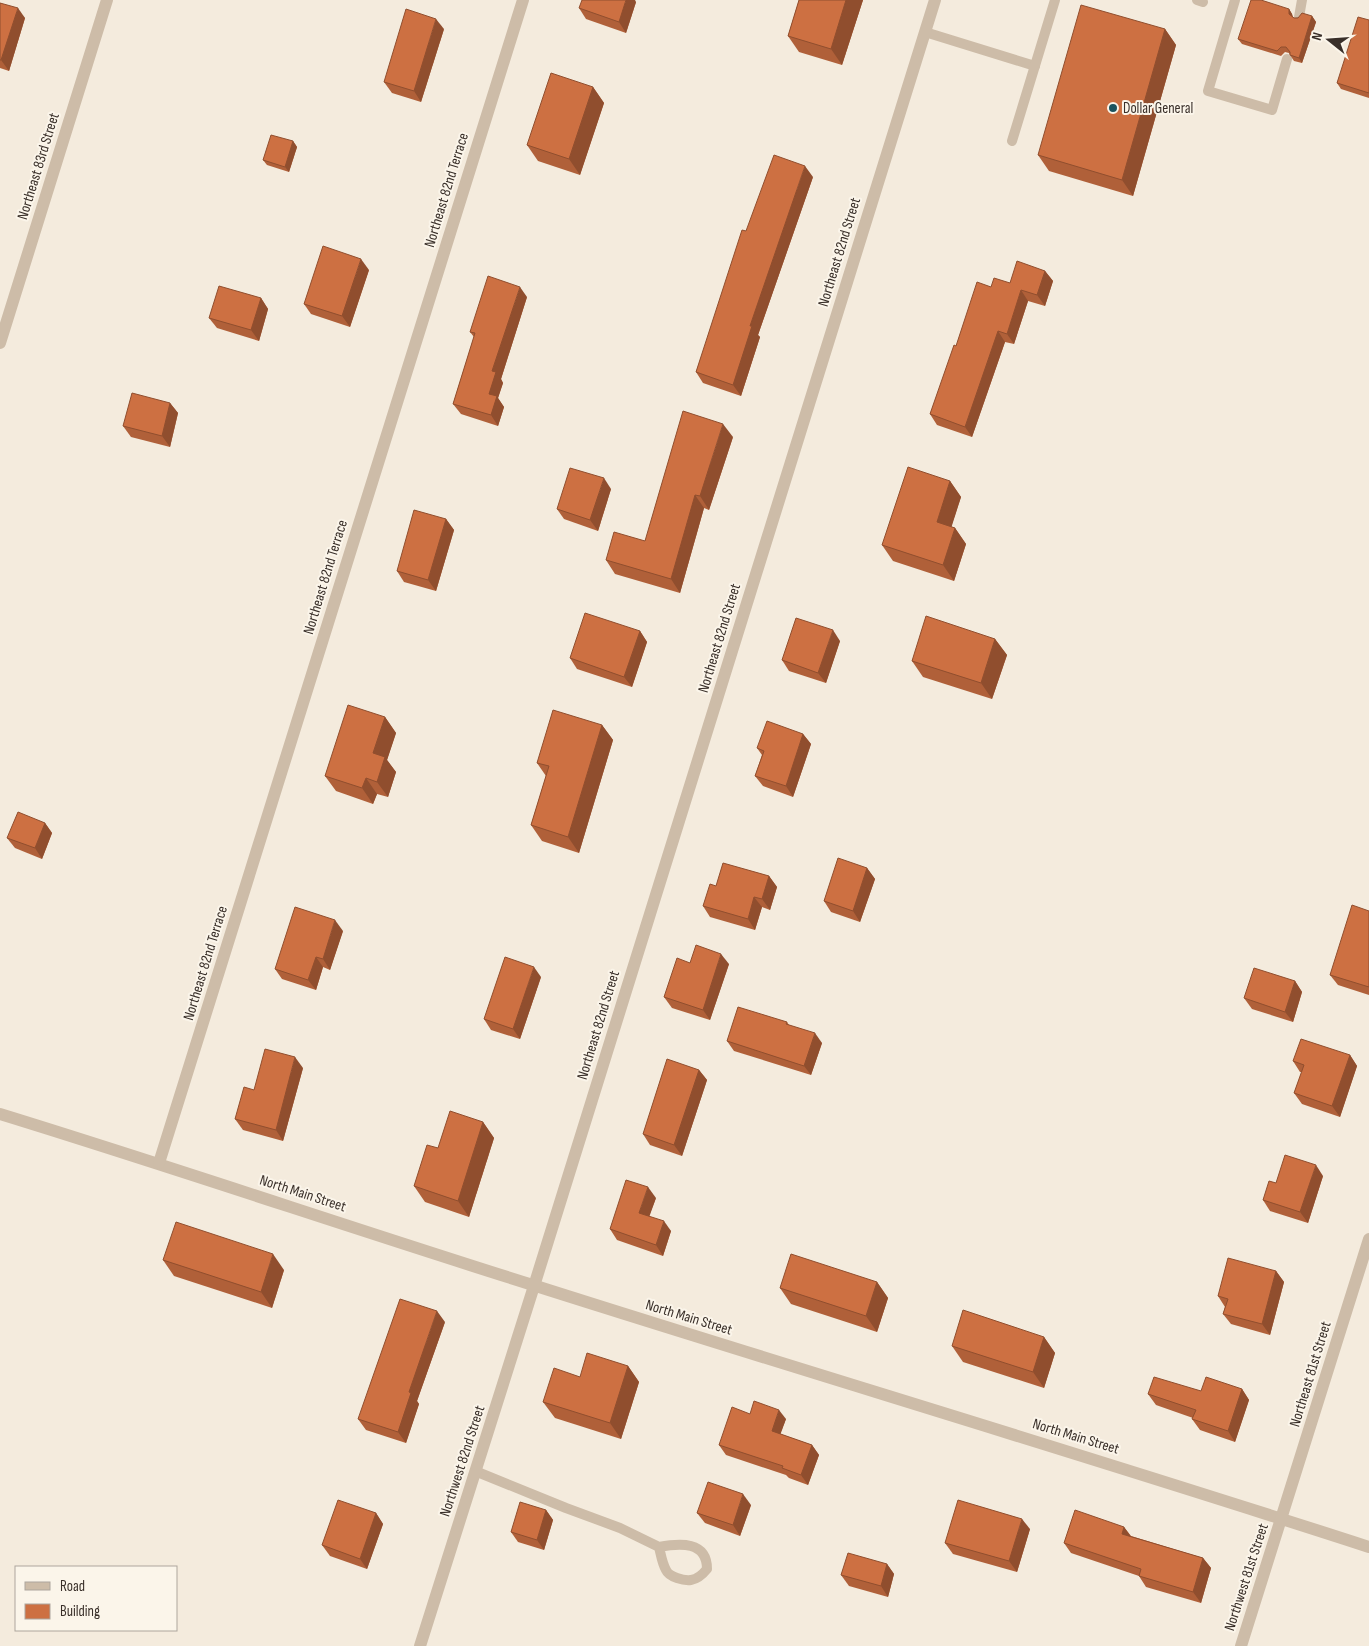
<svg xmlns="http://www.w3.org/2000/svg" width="1369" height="1646" viewBox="0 0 1369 1646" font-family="'Sofia Sans Condensed',sans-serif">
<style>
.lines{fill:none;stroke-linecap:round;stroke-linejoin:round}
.lane{stroke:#cdbca8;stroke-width:10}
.street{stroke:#cdbca8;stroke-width:12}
.wall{fill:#b06039}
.shaded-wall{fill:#904e2e}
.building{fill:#cd7042;stroke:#904e2e}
.poi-dot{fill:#1b535e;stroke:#fbf5ea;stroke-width:2}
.labels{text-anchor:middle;stroke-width:4;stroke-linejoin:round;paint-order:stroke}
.poi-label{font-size:15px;fill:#392f29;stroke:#fbf5ea;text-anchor:start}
.street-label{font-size:15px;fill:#392f29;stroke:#fbf5ea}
</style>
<rect width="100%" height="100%" fill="#f4ebdd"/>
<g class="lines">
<g class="lane">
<polyline points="1197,0 1203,2"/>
<polyline points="1235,0 1208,91 1272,110 1287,59"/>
<polyline points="1299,17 1302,0"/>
<polyline points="925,32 1035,66"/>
<polyline points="1012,141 1055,0"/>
<path d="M475,1471L566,1508L620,1528L659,1547C661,1555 662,1563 666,1570C669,1577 684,1581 691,1580C698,1579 703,1574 707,1569C707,1541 680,1543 659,1547"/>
</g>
<g class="street">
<polyline points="0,343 107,0"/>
<path d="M0,1114C179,1169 357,1230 536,1286C813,1374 1092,1457 1369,1547"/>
<polyline points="159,1163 523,0"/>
<polyline points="420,1646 534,1286 935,0"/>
<polyline points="1241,1646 1369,1239"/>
</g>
</g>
<g class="wall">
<polygon points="799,0 863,0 842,65 799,52 788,36"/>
<polygon points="636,2 626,33 586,19 579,8"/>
<polygon points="0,3 25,18 9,71 0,68"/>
<polygon points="1289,9 1292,14 1293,17 1294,18 1312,16 1316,22 1302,63 1294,61 1290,55 1289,53 1285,52 1281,56 1242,44 1238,39"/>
<polygon points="1369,20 1369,98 1341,89 1337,83"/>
<polygon points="444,29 421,102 392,93 384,82"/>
<polygon points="1165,29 1176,45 1133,196 1049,171 1038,155"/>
<polygon points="593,87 604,103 580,175 538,161 527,145"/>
<polygon points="293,141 297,147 289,172 267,165 263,160"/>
<polygon points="813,177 758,335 760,337 741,396 703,383 696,372 746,231"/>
<polygon points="369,270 350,327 311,314 304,304"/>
<polygon points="1045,271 1053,281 1045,306 1028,301 1014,344 1005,342 972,437 937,425 930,414 956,346 991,287 1010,283"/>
<polygon points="527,297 501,379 503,383 498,398 504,407 498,426 461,414 453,404 474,337 470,332"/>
<polygon points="261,298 268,309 259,341 217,328 209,318"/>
<polygon points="170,403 178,413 170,447 131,437 123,426"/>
<polygon points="733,437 709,510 704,508 680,593 615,574 606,560 645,541"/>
<polygon points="950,481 961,497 951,527 955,528 966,544 954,581 893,561 882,545"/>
<polygon points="611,489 598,531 564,519 557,509"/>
<polygon points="446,519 454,530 436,591 404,582 397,571"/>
<polygon points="640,631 647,642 632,687 577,669 570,658"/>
<polygon points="995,639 1007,655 992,699 923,677 912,661"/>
<polygon points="840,641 826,683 789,671 782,660"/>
<polygon points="385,717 396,733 387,760 396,772 388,797 377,794 373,804 336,791 325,776"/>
<polygon points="602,725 613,740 579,853 542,841 531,825 546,776 537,763"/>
<polygon points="803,734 811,744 793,797 763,786 755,776 762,755 757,748"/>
<polygon points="45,823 52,833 42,859 15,848 7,838"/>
<polygon points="867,868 875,879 860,922 831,912 824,901"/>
<polygon points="769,876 777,887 770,910 762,907 755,930 710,917 703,906 716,886"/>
<polygon points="1369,911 1369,995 1338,985 1330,975"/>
<polygon points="343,931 330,970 323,967 316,990 282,979 275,969"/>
<polygon points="690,963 729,964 710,1020 672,1008 664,997"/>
<polygon points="541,977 520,1039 491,1030 484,1019"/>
<polygon points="1295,981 1302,992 1293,1022 1252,1009 1244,998"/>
<polygon points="787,1022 789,1025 822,1043 811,1075 734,1051 727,1041"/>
<polygon points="1350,1055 1357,1066 1340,1117 1302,1104 1294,1093 1302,1072 1300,1072 1293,1061"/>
<polygon points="303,1068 283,1141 243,1130 235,1119 254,1090"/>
<polygon points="699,1070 707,1080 682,1156 650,1145 643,1134"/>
<polygon points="483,1122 494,1138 469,1217 425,1202 414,1186 438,1148"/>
<polygon points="1323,1176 1308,1223 1270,1211 1263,1200 1276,1183"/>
<polygon points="656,1198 649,1216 671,1231 663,1256 617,1240 610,1229"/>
<polygon points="163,1260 284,1270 272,1308 174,1276"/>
<polygon points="1276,1271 1284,1282 1270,1335 1231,1324 1223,1314 1225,1307 1218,1296"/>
<polygon points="877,1282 888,1298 877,1332 791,1304 780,1288"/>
<polygon points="445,1322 417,1401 419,1404 406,1443 366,1430 358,1419"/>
<polygon points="1044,1337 1055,1353 1044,1388 963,1362 952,1346"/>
<polygon points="628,1366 639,1382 621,1439 555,1418 543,1402 580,1377"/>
<polygon points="1242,1389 1249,1400 1235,1442 1200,1430 1192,1419 1193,1418 1156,1405 1148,1394"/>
<polygon points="750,1414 786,1419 780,1434 812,1445 819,1455 808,1485 789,1478 786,1475 726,1455 719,1445"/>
<polygon points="751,1505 740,1536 705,1523 697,1513"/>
<polygon points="546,1510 553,1520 544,1550 518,1542 511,1532"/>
<polygon points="376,1513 383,1524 367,1569 330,1556 322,1545"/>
<polygon points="1124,1527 1131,1536 1203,1558 1211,1568 1201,1603 1146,1587 1139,1576 1071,1553 1064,1543"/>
<polygon points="1030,1529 1017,1572 953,1554 945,1543"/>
<polygon points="887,1564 894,1574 888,1597 849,1586 841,1575"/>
</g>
<g class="shaded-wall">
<polygon points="626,0 635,0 636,2 626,33 619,22"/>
<polygon points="846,0 863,0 842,65 831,49"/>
<polygon points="18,8 25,18 9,71 1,60"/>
<polygon points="1289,9 1292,14 1293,20 1289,14"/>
<polygon points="1312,16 1316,22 1302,63 1299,58"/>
<polygon points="436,19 444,29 421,102 414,91"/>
<polygon points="1165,29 1176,45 1133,196 1122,180"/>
<polygon points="593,87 604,103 580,175 569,159"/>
<polygon points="293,141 297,147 289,172 285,167"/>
<polygon points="805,166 813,177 758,335 760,337 741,396 733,385 750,326"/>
<polygon points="361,259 369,270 350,327 342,316"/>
<polygon points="1045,271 1053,281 1045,306 1037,295"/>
<polygon points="520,287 527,297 501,379 503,383 498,398 504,407 498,426 491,415 489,394 492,371"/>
<polygon points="1021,290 1028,301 1014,344 1007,334"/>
<polygon points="261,298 268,309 259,341 251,330"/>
<polygon points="998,331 1005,342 972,437 965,427"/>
<polygon points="170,403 178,413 170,447 162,436"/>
<polygon points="723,424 733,437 709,510 700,496"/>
<polygon points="604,478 611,489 598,531 590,520"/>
<polygon points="950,481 961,497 948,538 937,522"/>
<polygon points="695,495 704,508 680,593 671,579"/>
<polygon points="446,519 454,530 436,591 428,580"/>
<polygon points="955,528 966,544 954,581 943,565"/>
<polygon points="833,630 840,641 826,683 818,673"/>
<polygon points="640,631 647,642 632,687 624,677"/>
<polygon points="995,639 1007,655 992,699 981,683"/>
<polygon points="385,717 396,733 387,760 396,772 388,797 377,782 373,753"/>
<polygon points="602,725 613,740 579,853 568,837"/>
<polygon points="803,734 811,744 793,797 786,786"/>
<polygon points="366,778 377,794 373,804 362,788"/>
<polygon points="45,823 52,833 42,859 35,848"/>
<polygon points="867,868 875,879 860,922 853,911"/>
<polygon points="769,876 777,887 770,910 762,899"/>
<polygon points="754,897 762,907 755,930 748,919"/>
<polygon points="335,920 343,931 330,970 323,959"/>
<polygon points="721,954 729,964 710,1020 703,1010"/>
<polygon points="316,957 323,967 316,990 308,980"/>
<polygon points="534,967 541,977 520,1039 513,1029"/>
<polygon points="1295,981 1302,992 1293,1022 1285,1012"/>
<polygon points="815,1033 822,1043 811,1075 804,1066"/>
<polygon points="1350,1055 1357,1066 1340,1117 1332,1106"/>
<polygon points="295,1057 303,1068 283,1141 276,1130"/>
<polygon points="699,1070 707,1080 682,1156 674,1145"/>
<polygon points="483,1122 494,1138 469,1217 458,1201"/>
<polygon points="1316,1165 1323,1176 1308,1223 1300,1212"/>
<polygon points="648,1187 656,1198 647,1223 639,1213"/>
<polygon points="664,1221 671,1231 663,1256 656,1245"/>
<polygon points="273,1254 284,1270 272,1308 261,1292"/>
<polygon points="1276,1271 1284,1282 1270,1335 1262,1324"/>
<polygon points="877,1282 888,1298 877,1332 866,1316"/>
<polygon points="437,1311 445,1322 417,1401 419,1404 406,1443 398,1432 409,1392"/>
<polygon points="1044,1337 1055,1353 1044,1388 1033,1372"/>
<polygon points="628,1366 639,1382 621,1439 610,1423"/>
<polygon points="1242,1389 1249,1400 1235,1442 1228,1431"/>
<polygon points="779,1410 786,1419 778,1441 772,1431"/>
<polygon points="812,1445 819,1455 808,1485 801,1475"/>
<polygon points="743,1494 751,1505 740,1536 733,1525"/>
<polygon points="546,1510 553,1520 544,1550 537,1540"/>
<polygon points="376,1513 383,1524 367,1569 360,1559"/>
<polygon points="1022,1519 1030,1529 1017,1572 1009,1561"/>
<polygon points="1124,1527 1132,1538 1122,1534"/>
<polygon points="1203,1558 1211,1568 1201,1603 1193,1592"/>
<polygon points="887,1564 894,1574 888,1597 881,1586"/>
</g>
<g class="building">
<polygon points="582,0 626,0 619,22 579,8"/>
<polygon points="799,0 846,0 831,49 788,36"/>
<polygon points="1251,0 1261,0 1289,9 1289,14 1294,18 1298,18 1302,13 1312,16 1299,58 1290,55 1290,52 1286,47 1281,47 1277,51 1238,39"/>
<polygon points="0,3 18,8 1,60 0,60"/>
<polygon points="1081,5 1165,29 1122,180 1038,155"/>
<polygon points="406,9 436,19 414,91 384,82"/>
<polygon points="1358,17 1369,20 1369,93 1337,83"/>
<polygon points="551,73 593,87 569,159 527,145"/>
<polygon points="271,135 293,141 285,167 263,160"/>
<polygon points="774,155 805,166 750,326 752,326 733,385 696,372 742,230 746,231"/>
<polygon points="323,246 361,259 342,316 304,304"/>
<polygon points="1017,261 1045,271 1037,295 1021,290 1007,334 998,331 965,427 930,414 954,345 956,346 977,282 991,287 994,278 1010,283"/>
<polygon points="488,276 520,287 492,371 496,372 489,394 497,396 491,415 453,404 475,333 470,332"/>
<polygon points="219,286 261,298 251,330 209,318"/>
<polygon points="132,393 170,403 162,436 123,426"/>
<polygon points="683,411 723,424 700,496 695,495 671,579 606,560 614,532 645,541"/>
<polygon points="908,467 950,481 937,522 955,528 943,565 882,545"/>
<polygon points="570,468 604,478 590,520 557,509"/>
<polygon points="414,510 446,519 428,580 397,571"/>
<polygon points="585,613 640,631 624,677 570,658"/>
<polygon points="926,616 995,639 981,683 912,661"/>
<polygon points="796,618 833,630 818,673 782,660"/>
<polygon points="348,705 385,717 373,753 385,757 377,782 366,778 362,788 325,776"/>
<polygon points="553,710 602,725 568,837 531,825 549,766 537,763"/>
<polygon points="767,721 803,734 786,786 755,776 764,751 757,748"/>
<polygon points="18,812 45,823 35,848 7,838"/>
<polygon points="838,858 867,868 853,911 824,901"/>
<polygon points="723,863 769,876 762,899 754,897 748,919 703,906 710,884 716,886"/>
<polygon points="1352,905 1369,911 1369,987 1330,975"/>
<polygon points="295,907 335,920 323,959 316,957 308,980 275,969"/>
<polygon points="696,945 721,954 703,1010 664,997 677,958 690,963"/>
<polygon points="505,957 534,967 513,1029 484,1019"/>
<polygon points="1254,968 1295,981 1285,1012 1244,998"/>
<polygon points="738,1007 787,1022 786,1024 815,1033 804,1066 727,1041"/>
<polygon points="1301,1039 1350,1055 1332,1106 1294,1093 1304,1065 1293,1061"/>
<polygon points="265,1049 295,1057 276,1130 235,1119 244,1087 254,1090"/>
<polygon points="667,1059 699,1070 674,1145 643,1134"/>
<polygon points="450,1111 483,1122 458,1201 414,1186 427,1145 438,1148"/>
<polygon points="1285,1155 1316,1165 1300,1212 1263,1200 1269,1181 1276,1183"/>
<polygon points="626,1180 648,1187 639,1213 664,1221 656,1245 610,1229"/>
<polygon points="176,1222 273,1254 261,1292 163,1260"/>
<polygon points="791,1254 877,1282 866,1316 780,1288"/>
<polygon points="1228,1258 1276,1271 1262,1324 1223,1314 1228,1299 1218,1296"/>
<polygon points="400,1299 437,1311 409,1392 411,1393 398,1432 358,1419"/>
<polygon points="963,1310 1044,1337 1033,1372 952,1346"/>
<polygon points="587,1353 628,1366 610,1423 543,1402 554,1368 580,1377"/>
<polygon points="1154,1377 1201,1391 1206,1377 1242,1389 1228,1431 1192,1419 1196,1410 1148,1394"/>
<polygon points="754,1401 779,1410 772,1431 812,1445 801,1475 782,1468 783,1466 719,1445 732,1407 750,1414"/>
<polygon points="708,1482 743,1494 733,1525 697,1513"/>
<polygon points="338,1500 376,1513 360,1559 322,1545"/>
<polygon points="958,1500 1022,1519 1009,1561 945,1543"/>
<polygon points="520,1502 546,1510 537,1540 511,1532"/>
<polygon points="1075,1510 1124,1527 1122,1534 1203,1558 1193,1592 1139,1576 1141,1569 1064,1543"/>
<polygon points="848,1553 887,1564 881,1586 841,1575"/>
</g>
<circle class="poi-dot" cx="1113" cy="108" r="5"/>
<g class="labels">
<g class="poi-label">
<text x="1123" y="113">Dollar General</text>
</g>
<g class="street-label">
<text transform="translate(38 166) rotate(-73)" y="5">Northeast 83rd Street</text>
<text transform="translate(446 190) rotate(-73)" y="5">Northeast 82nd Terrace</text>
<text transform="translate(839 252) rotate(-73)" y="5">Northeast 82nd Street</text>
<text transform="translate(325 577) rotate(-73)" y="5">Northeast 82nd Terrace</text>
<text transform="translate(719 638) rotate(-73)" y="5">Northeast 82nd Street</text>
<text transform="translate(205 963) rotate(-73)" y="5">Northeast 82nd Terrace</text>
<text transform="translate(598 1025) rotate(-73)" y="5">Northeast 82nd Street</text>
<text transform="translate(303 1193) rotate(18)" y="5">North Main Street</text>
<text transform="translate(689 1317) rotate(17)" y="5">North Main Street</text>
<text transform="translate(1310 1374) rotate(-73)" y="5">Northeast 81st Street</text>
<text transform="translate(1076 1436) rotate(17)" y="5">North Main Street</text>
<text transform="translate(462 1461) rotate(-72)" y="5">Northwest 82nd Street</text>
<text transform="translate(1246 1577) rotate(-72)" y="5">Northwest 81st Street</text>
</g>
</g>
<rect x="15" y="1566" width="162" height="65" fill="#fbf5ea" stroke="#ada69d"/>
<rect x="25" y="1582" width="25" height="8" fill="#cdbca8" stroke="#ada69d"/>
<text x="60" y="1591" font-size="15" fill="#392f29">Road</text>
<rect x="25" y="1604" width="25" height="15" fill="#cd7042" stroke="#ada69d"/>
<text x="60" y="1616" font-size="15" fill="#392f29">Building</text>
<g transform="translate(1329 40) rotate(287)" stroke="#fbf5ea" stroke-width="4" paint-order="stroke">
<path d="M0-4L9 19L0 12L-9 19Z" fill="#392f29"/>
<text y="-8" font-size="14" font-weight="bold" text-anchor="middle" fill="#392f29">N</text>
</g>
</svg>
